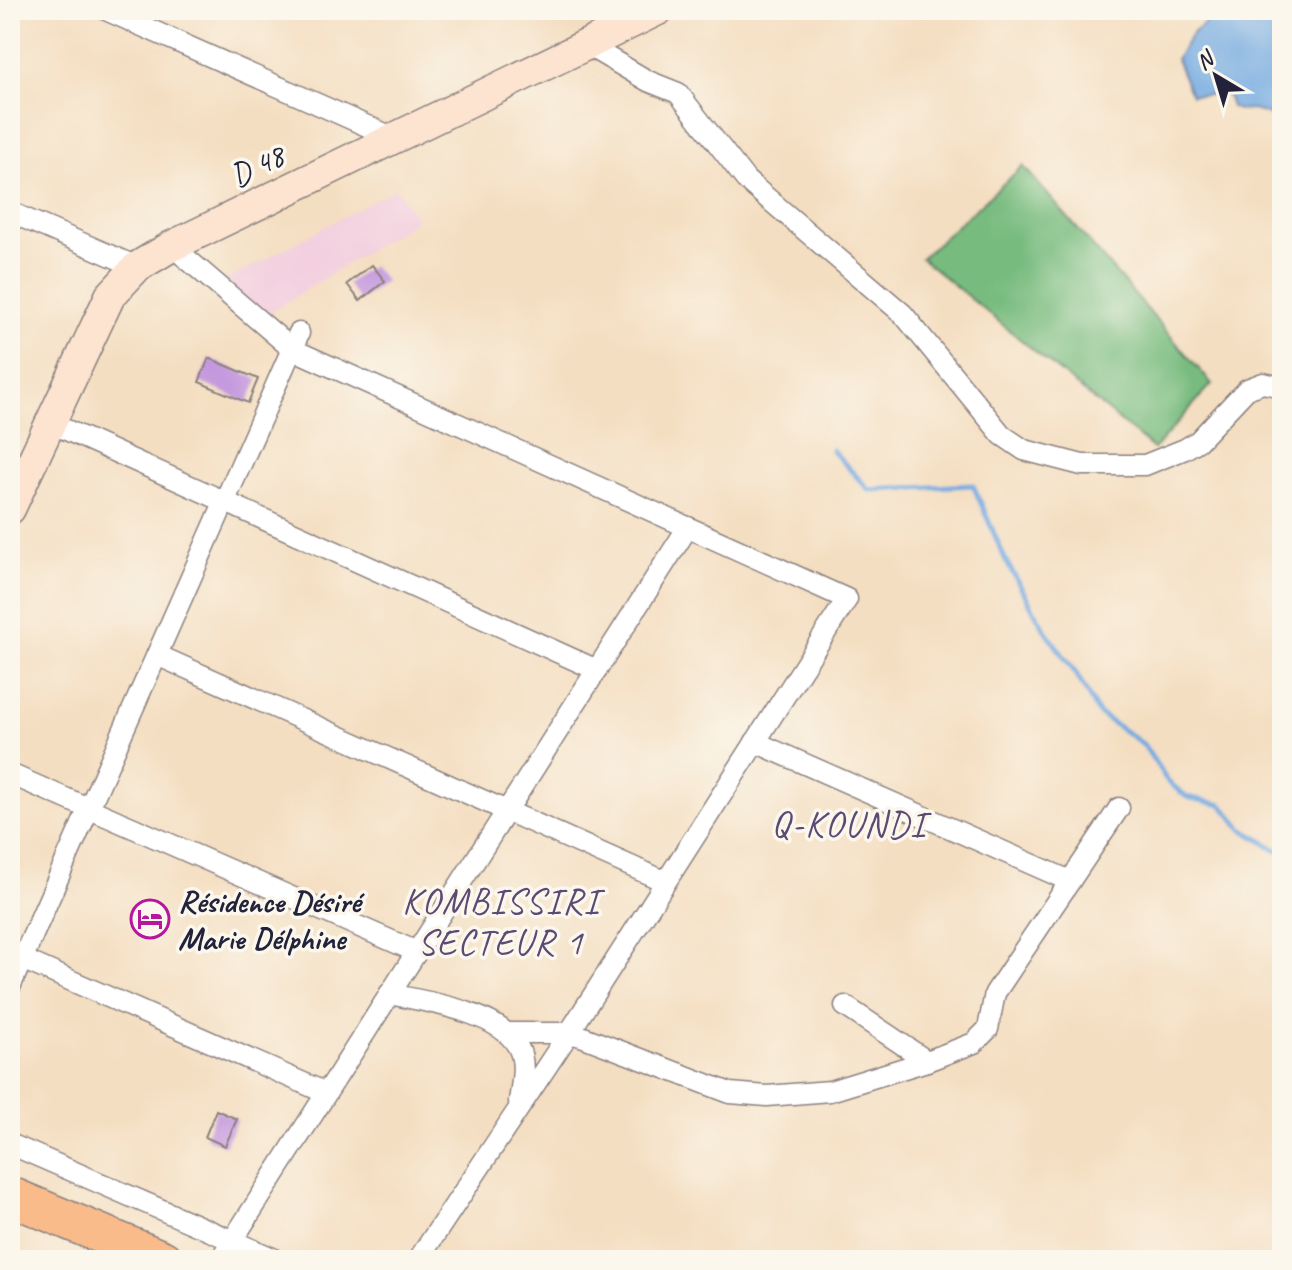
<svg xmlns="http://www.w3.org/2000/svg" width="1292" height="1270" viewBox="0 0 1292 1270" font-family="Caveat,sans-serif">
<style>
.built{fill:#f3cfdf}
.forest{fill:#77bb7e;stroke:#4c6e5c;stroke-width:2}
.water{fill:#72a9e1;stroke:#4a668e;stroke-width:2}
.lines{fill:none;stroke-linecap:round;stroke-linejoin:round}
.stream{stroke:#72a9e1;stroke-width:5}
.building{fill:#c498de}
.street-casing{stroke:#8b807e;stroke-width:23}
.secondary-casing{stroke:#8b807e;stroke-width:33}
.highway-casing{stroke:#8b807e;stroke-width:41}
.street{stroke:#fff;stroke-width:20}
.secondary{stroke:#fde4d1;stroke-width:30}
.highway{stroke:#fabb8b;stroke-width:38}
.labels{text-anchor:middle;stroke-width:7;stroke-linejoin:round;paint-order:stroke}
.street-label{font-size:32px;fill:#22223b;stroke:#fbf7ec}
.poi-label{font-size:32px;font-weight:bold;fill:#22223b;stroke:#fbf7ec;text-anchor:start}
.quarter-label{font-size:36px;letter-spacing:2px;fill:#5b4b74;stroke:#fbf7ec}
</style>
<rect width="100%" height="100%" fill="#fbf7ec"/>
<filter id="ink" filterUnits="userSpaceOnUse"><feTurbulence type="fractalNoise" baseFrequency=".0125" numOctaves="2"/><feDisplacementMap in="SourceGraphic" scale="16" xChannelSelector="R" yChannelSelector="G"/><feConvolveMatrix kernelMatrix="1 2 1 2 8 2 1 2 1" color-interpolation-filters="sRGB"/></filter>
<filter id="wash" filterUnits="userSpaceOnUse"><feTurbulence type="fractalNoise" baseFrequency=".006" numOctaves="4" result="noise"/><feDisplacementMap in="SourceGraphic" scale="32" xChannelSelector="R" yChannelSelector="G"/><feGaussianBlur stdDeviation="1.8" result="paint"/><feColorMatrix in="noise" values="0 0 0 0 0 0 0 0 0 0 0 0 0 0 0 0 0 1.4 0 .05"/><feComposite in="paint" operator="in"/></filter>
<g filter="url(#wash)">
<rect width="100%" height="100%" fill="#f4dec1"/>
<polygon class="built" points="396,188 417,220 258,320 218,285"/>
<polygon class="forest" points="1023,166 1212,384 1154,449 921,258"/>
<polygon class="water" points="1201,10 1282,10 1282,120 1252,109 1238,110 1231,107 1227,95 1191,95 1176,59 1192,34 1204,24 1205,13"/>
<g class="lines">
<polyline class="stream" points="832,450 869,490 973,485 1006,561 1045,630 1077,675 1098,713 1143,744 1168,782 1187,797 1222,805 1242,829 1282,853"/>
</g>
<g id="blocks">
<g class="building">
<polygon points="372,265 385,281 360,301 347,284"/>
<polygon points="209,358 258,379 248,403 199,382"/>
<polygon points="216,1110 237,1119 225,1146 205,1137"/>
</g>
</g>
</g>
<g filter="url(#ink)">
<use href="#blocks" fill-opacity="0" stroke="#8b807e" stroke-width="2"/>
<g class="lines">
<g class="street-casing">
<g id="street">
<polyline points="106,10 394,138"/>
<polyline points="601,10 620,29"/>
<polyline points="587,45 648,81 678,93 746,180 903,314 1002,435 1024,450 1082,465 1145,465 1185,449 1198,441 1247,389 1263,383 1282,387"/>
<polyline points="10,212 137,267"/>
<polyline points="172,246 292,349 847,599 569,1033 418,1260"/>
<polyline points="51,423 597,670"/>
<polyline points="157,655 664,881"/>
<polyline points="755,742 1070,881"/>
<polyline points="10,774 417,952"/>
<polyline points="22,959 326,1093"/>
<polyline points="10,987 299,333"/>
<path d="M389,994C424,1001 500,1012 518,1047C527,1063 521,1085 519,1102"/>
<polyline points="845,1006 927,1061"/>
<polyline points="508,1033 569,1033 581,1036 730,1093 767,1096 830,1091 927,1061 974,1043 988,1029 995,993 1119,808"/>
<polyline points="10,1144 277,1260"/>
<polyline points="220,1260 688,527"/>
</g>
</g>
<g class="secondary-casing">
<polyline id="secondary" points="10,509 110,296 137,267 172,246 658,10"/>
</g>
<g class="highway-casing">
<polyline id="highway" points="10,1196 163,1260"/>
</g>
<use href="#street" class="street"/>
<use href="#secondary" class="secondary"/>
<use href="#highway" class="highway"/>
</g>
</g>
<defs>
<g id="hotel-ring" transform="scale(2)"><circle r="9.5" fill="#fbf7ec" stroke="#b5179e" stroke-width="1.5"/><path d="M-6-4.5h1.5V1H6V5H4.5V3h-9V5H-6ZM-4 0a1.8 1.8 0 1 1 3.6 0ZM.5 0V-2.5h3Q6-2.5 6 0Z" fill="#b5179e"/></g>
</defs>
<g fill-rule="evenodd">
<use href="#hotel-ring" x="150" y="919"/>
</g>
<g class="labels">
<g class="street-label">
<text transform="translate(257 165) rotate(-26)" y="11">D 48</text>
</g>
<g class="poi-label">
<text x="178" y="912">Résidence Désiré<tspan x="178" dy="37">Marie Délphine</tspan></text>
</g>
<g class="quarter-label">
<text x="849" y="836">Q-KOUNDI</text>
<text x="501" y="913">KOMBISSIRI<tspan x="501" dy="41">SECTEUR 1</tspan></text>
</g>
</g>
<rect width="1292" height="1270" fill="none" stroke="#fbf7ec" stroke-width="40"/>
<g transform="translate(1216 76) rotate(322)" stroke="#fbf7ec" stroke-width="6" paint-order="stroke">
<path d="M0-6L14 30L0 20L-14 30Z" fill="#22223b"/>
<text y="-12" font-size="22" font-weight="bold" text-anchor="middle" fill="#22223b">N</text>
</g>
</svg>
